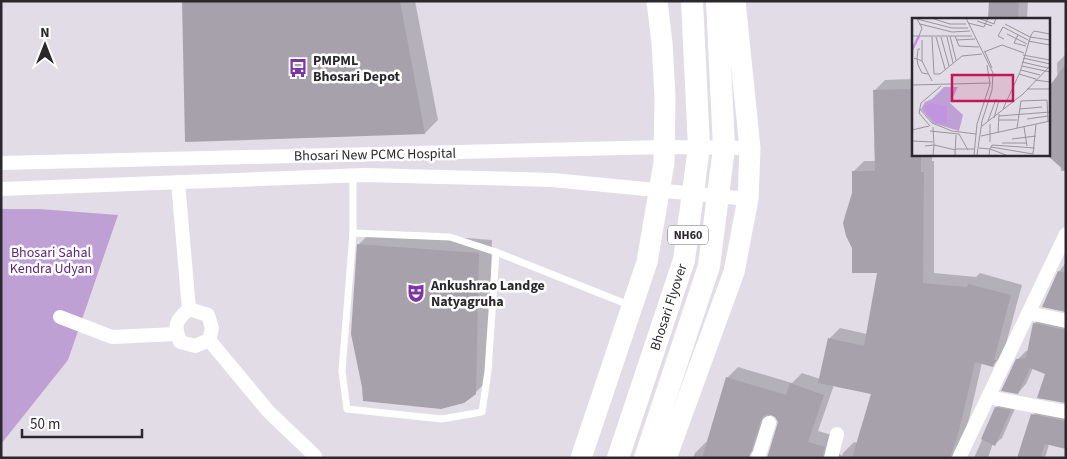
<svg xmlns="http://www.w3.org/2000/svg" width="1067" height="459" viewBox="0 0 1067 459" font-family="'Source Sans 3',sans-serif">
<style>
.green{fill:#bea0d4}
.shadow{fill:#0003;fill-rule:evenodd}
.building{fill:#a7a1ab}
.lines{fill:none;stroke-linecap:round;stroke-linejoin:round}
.service{stroke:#fff;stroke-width:7}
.minor{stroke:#fff;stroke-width:14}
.primary{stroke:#fff;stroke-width:21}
.trunk{stroke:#fff;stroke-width:22}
.labels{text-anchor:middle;stroke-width:5;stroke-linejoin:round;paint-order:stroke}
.shield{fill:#fff;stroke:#6b686c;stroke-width:1}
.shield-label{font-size:12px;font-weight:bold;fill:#2b282d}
.poi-label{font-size:14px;font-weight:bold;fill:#2b282d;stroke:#fff;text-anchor:start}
.street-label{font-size:14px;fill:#2b282d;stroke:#fff}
.park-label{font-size:14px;fill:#5e257e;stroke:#fff}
.inset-river{fill:none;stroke:#c094df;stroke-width:2.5}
.inset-road{fill:none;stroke:#99949d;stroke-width:1}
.view{fill:#c2185b;fill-opacity:0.15;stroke:#c2185b;stroke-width:2.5}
.inset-edge{fill:none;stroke:#2b282d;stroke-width:2.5}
</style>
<rect width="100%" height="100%" fill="#e2dce7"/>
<polygon class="green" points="1,209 39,209 118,215 68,360 1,444"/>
<g class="shadow">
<polygon points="183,1 415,1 438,120 425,133 186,141"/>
<polygon points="990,1 1028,1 1027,19 989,19"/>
<polygon points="1066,54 1066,171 1061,171 1057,63"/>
<path d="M913,79V154H932V161H934V273L976,277L980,273L1022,285L1003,355L992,366L982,363L969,419L957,458H769L779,426L777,417L771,413L760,444L749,455L720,458H693L695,453L706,442H708L727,378L738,367L792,383L802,373L820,379L829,339L840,328L867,334L879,272L853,248L844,223L845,216L853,194V172L864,161H876L874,91L885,80ZM834,385L872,394L857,443L854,442L843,453L842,456L833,449L835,436L818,431Z"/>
<polygon points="372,231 492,240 488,380 475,393 359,244"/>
<polygon points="1066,262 1066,311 1059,272"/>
<polygon points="1043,315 1066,320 1066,402 1047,373 1033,368 1026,384 1018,393 1017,360 1026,351 1029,351 1034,324"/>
<polygon points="1003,401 1017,404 1002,438 995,444 993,443 988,458 974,458 996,408"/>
<polygon points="1041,407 1066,411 1066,447 1049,444 1046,455 1043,458 1026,458 1033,415"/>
</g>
<g class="building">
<polygon points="182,1 400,1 425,134 185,142"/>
<polygon points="989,1 1019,1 1018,19 988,19"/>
<polygon points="1066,64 1066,172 1048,156 1048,88"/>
<polygon points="913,89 913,154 921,154 921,172 924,172 923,283 967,287 968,284 1011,295 994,360 996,360 993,367 975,362 959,431 950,458 852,458 871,394 818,383 828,338 864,346 877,273 852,273 852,248 846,236 843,223 852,193 852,171 875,171 873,90"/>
<polygon points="357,244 479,253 476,394 464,403 441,409 363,401 362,387 351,334"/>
<polygon points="1058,271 1066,273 1066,312 1042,307"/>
<polygon points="1033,323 1066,330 1066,403 1037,398 1045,374 1030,368 1018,394 1001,391 1016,359 1026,358"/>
<polygon points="726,377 786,395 790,383 824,395 808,442 825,447 822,458 767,458 778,422 775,417 768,414 763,416 761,420 749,458 702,458"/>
<polygon points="995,407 1011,410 995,446 981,439"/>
<polygon points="1031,414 1066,421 1066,449 1045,444 1040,458 1017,458"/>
</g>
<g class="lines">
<g class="service">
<polyline points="353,175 353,233"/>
<polygon points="353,233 450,237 496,252 488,371 482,412 442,419 347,409 342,371"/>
<polyline points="496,252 629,305"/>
</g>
<g class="minor">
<polyline points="1,163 664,147 750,148"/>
<polyline points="178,182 189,309"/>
<polyline points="1,189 365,175 553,180 748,199"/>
<path d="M189,309L208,315L212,328L209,340L195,346L180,342C174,325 175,321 189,309Z"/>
<polyline points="1029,313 1066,321"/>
<polyline points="60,317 112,337 177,334"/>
<polyline points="209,340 268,411 315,456"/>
<polyline points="988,397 1066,412"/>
<polyline points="758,458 769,423"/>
<polyline points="831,458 837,434"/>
<polyline points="959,458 1066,234"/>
</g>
<g class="primary">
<polyline points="581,458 647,262 659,192 664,163 665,97 662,43 657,1"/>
<polyline points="666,458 734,272 748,199 750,148 735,1"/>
</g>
<g class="trunk">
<polyline points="618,458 684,260 699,147 692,1"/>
<polyline points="645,458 709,266 724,148 717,1"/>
</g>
</g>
<defs>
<g id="bus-bare" transform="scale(1.5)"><path d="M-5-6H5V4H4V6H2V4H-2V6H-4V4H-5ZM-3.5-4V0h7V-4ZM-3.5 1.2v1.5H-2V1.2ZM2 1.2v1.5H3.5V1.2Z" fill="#7e35a8" stroke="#fff" stroke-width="2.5" paint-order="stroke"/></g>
<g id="theatre-bare" transform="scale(1.5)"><path d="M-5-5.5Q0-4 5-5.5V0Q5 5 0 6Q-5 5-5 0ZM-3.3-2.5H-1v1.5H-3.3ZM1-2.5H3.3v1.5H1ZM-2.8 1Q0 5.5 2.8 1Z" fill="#7e35a8" stroke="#fff" stroke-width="2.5" paint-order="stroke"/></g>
</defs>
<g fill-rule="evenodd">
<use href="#bus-bare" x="298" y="68"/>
<use href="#theatre-bare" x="416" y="293"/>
</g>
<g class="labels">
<rect class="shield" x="668" y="225.5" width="40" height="19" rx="4"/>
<g class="shield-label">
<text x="688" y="239">NH60</text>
</g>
<g class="poi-label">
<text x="313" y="65">PMPML<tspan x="313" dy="16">Bhosari Depot</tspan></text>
<text x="431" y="290">Ankushrao Landge<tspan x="431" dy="16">Natyagruha</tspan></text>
</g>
<g class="street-label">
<text transform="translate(375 154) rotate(-1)" y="5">Bhosari New PCMC Hospital</text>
<text transform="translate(668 307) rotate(-72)" y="5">Bhosari Flyover</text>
</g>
<g class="park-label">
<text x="51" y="257">Bhosari Sahal<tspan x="51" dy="16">Kendra Udyan</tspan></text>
</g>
</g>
<g transform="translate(912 18)">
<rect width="138" height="138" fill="#e2dce7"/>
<path d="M32,69H46L38,85L51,97L47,113L21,105L9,91L13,84L20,81Z" fill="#bea0d4"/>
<path d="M18,85L35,88V106L24,105L15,95L12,89Z" fill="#c094df"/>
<path class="inset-river" d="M0,32L7,18"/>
<path class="inset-road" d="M19,0L38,6H54M54,0L81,55L80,72L70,103L65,137M66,0L82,6L84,0M5,1L40,10H56M5,1L10,10L7,18M65,3L80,8M56,5L72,9L76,0M8,6L40,14L58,13M93,6L118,19L138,22M95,16L115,26M106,17L102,25L114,28M0,18H60M38,18L44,42M43,18L47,28L67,29M20,19L22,56H28L50,38L70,36M24,19L33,51M29,19L37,48M35,19L41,45M92,21L86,18L91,9L116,22M10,22V43L20,63M44,22L63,21M116,23L138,27M72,34L90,27L112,35M73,34L80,50M111,37L138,42M2,40L5,41L6,31H8M111,40L138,46M10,43L5,41L6,47L10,55L16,56M110,44L136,50M110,48L138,54M109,52L128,57M107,56L124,61M123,62L138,64M0,67L78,65M115,71H138M8,91L20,105L40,113L64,116M91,91L108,54L119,17L122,13L138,16M108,91L130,89M87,98L138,94M82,100L87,82M115,101L136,98M87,102H105M76,103L84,81M18,108L7,95L9,85L29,68M70,108L111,76L138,48M21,109L22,127L44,132M112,109L115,128M105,110L109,83L135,82L136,103M0,112L17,108M18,113L47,116L56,132M86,115L87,96M69,118L138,103M100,121L124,118M0,123L21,124M78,124V106M90,125H115M13,128L22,127L21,137M79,129L121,136M67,130L78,131L80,127L123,130M44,131H62M121,136L124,106M43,137L44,117M62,137L65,106L78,66L75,47M77,137L78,131L94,137"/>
<path class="view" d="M40,57H101V83H40Z"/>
<rect width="138" height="138" class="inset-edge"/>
</g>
<rect width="1067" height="459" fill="none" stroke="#2b282d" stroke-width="5"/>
<g transform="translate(45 45)" stroke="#ffffff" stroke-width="4" paint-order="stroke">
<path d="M0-4L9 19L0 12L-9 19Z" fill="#2b282d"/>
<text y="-8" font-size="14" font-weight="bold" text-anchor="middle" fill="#2b282d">N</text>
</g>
<path d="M22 429v8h120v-8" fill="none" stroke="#2b282d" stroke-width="2.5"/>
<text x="30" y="429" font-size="15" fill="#2b282d" stroke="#ffffff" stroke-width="4" paint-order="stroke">50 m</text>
</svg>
